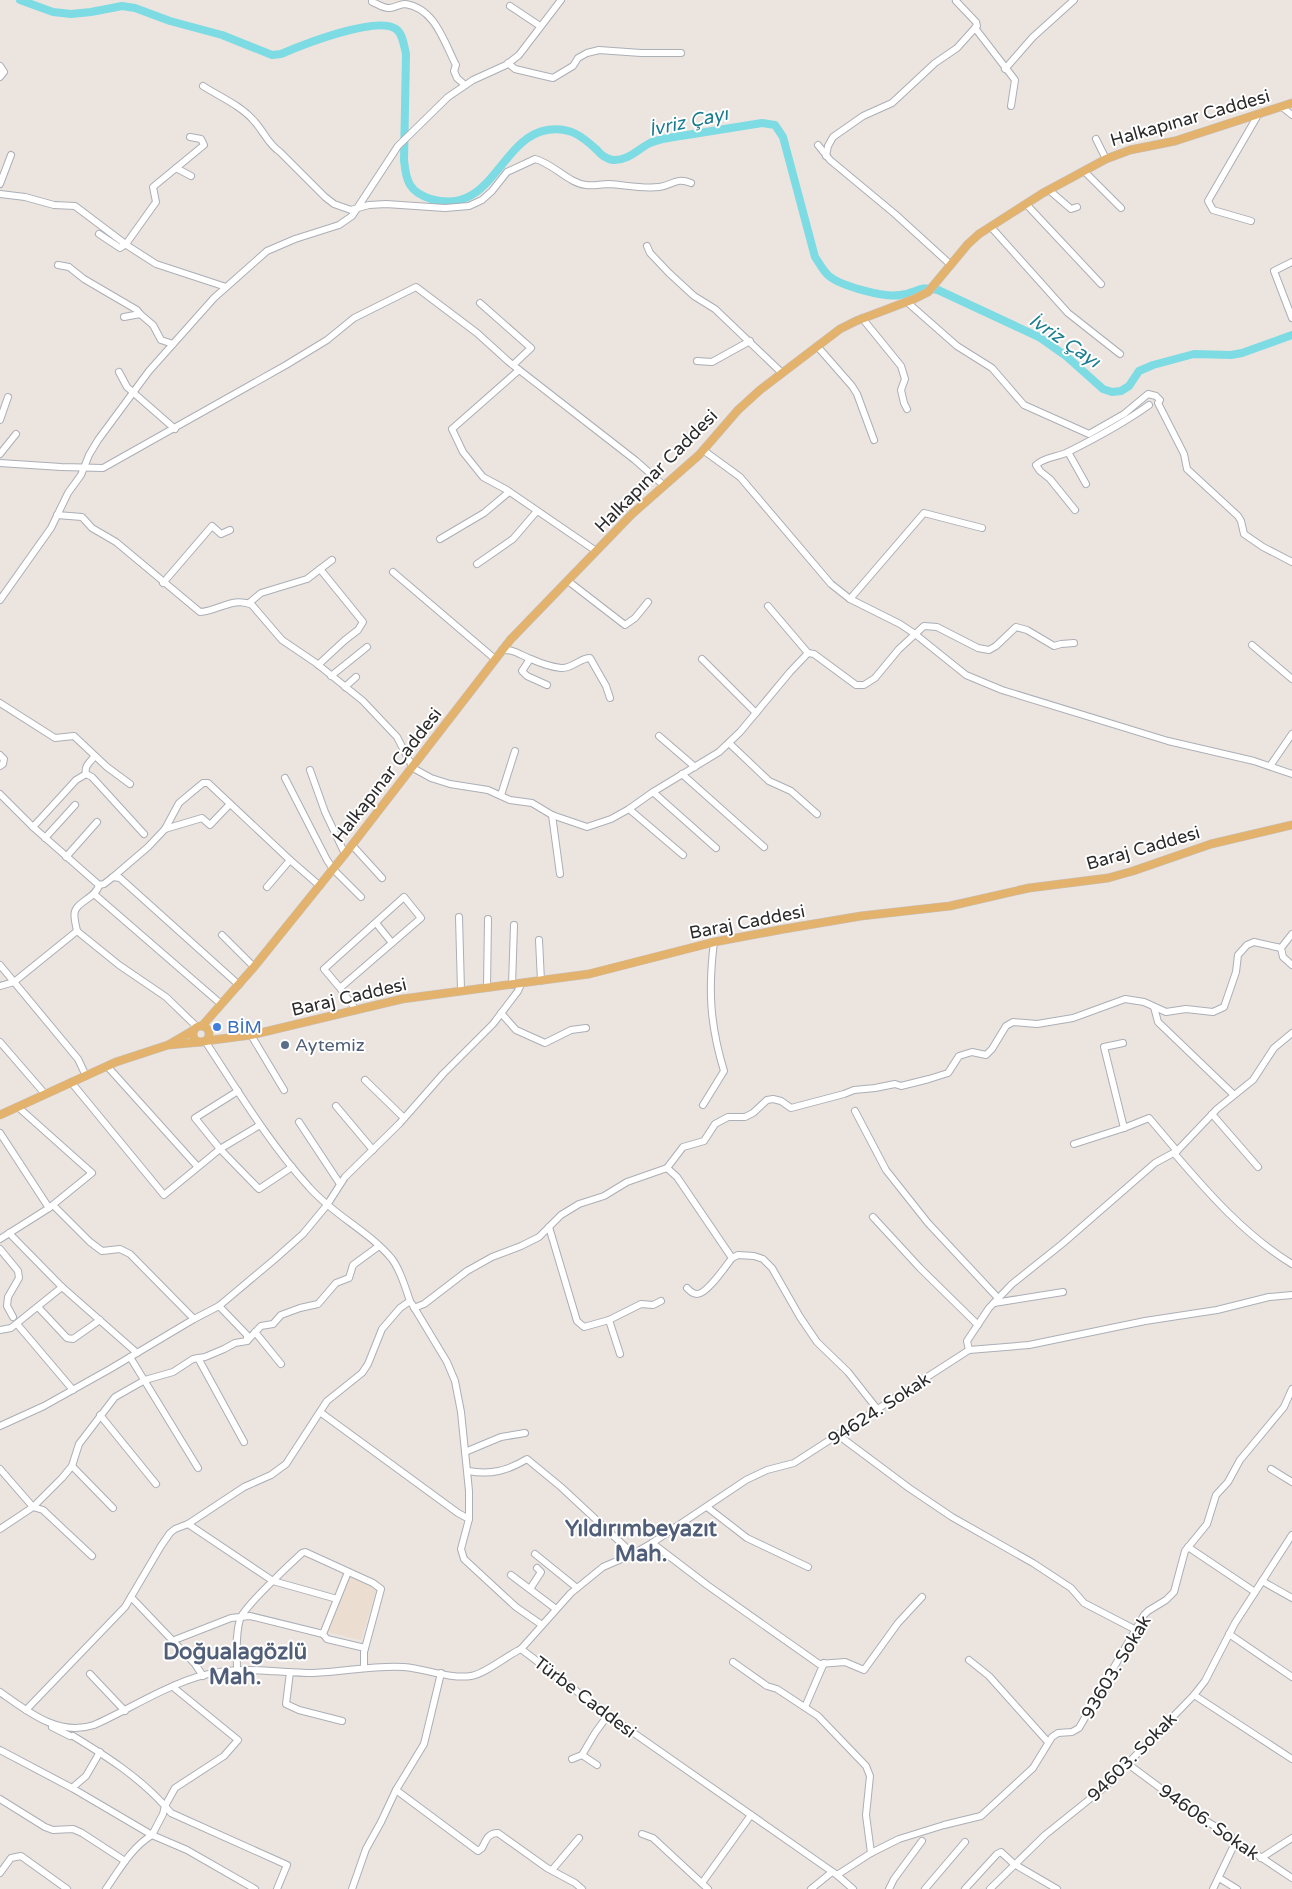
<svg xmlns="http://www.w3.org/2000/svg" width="1292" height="1889" viewBox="0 0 1292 1889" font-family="'Varela Round',sans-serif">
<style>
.education{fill:#ebddd0}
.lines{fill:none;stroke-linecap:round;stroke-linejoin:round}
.river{stroke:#7cdbe3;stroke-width:8}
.minor-casing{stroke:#abafb6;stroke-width:8}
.major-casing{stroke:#c4c4c4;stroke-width:9}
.minor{stroke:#fff;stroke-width:6}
.major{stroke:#e3b26c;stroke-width:8}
.shop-dot{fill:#3f7fe0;stroke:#fff;stroke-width:2}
.service-dot{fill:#5c6f8a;stroke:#fff;stroke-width:2}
.labels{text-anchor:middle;stroke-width:4;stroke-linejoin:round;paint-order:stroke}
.street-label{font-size:18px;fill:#2b2b2b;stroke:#fff}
.shop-label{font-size:18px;fill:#366cbe;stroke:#fff;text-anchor:start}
.service-label{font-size:18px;fill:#4e5e75;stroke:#fff;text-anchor:start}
.water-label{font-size:19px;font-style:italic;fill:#1b7d90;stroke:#fff}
.district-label{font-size:22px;font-weight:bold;fill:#505e78;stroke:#fff}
</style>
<rect width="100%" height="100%" fill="#ece4df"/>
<polygon class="education" points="349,1576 377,1588 361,1640 328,1632"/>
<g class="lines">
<path class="river" d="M20,0L53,12L71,14L91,12L122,6L135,8L170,21L222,35L272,55L281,54C302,45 377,15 396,29C403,34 404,46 406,54L404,160C406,181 409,192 431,199C492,217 500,138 547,130C569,126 582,136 597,150C601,155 606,159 613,160C628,161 638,149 650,143C661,138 675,137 687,135C712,131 737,127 762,123L775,125L783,137L815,257C820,264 823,271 829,276C841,286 885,298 900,295C918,293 917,285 938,290L1039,337L1066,356L1103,389L1112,392L1121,391L1129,386L1139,371L1153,365L1194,354L1231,355L1242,353L1292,335"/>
<g class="minor-casing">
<g id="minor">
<path d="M372,0V2C378,4 384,9 390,8C396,7 400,4 405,4C435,8 444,42 456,65L454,71L457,78L465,85"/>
<polyline points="510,6 540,26"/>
<polyline points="975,28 1015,80 1011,106"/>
<polyline points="508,63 515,69 553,78 573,66 578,58 587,53 599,50 641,53 681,53"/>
<polyline points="0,66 4,72 0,77"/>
<polyline points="1005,69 1033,37 1074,0"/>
<path d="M203,86C220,97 242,106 255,122C264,132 268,144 280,152L325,197L334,204L351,210L369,205L386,204L445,208L469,206L482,200L492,191L507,172L535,159C554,164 568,183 586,185C594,186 601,184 609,184C625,185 642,189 659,187C674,185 675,177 691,183"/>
<polyline points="1282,107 1292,115"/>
<polyline points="1096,139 1106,159"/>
<polyline points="818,145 830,160 895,214 951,265"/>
<polyline points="826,156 828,146 833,137 863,116 892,103 935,63 957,48 975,28 977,26 976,22 956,1"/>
<polyline points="176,168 191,176"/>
<polyline points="1084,171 1121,208"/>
<polyline points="0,184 11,155"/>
<polyline points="1049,190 1071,209 1077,207"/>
<polyline points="0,194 25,197 54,205 75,206 128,246 156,264 226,287"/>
<polyline points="1026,204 1101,284"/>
<polyline points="1251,221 1213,210 1208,201 1258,115"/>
<polyline points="991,227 1068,313 1120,354"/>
<polyline points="99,234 120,248 126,244 156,202 153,187 204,145 201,139 190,137"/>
<polyline points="647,246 650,253 669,273 694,296 715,309 782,373"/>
<polyline points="1292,262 1274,271 1292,318"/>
<polyline points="58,265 69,267 84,279 137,310 140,314 153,325 161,340 173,344"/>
<polyline points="907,302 957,346 992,368 1024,405 1089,434 1124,414 1148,394 1156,396 1160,400 1158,403 1184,454 1187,469 1238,516 1241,521 1244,534 1263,547 1292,562"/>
<polyline points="480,303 531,348 513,365"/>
<polyline points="124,317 140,314"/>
<polyline points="862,318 901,366 905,379 901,390 904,403 907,409"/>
<polyline points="817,346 852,386 857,394 874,440"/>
<polyline points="697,361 712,362 750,341"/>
<polyline points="519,370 452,429 463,452 483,477 507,490 596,551"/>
<polyline points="119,372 127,387 175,429"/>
<polyline points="0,420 8,397"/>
<polyline points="703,450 740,477 831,584 850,599 900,624 915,634 966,675 1002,690 1168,741 1254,761 1292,774"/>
<polyline points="1068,452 1086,484"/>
<polyline points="0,454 16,434"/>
<polyline points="0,463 61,467 103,468 286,365 327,340 354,318 416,287 477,333 509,362 635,460 661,483"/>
<path d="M1075,510L1050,479L1040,471L1036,465C1044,457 1058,457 1068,452C1096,438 1124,423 1149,405"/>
<path d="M57,515L82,517L92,528L116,542L200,612C218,611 234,596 252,605L282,640L316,663L363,701L397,737L413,768L431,778L450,784L488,790L510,800L532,803L552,815L587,827L611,819L629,809L653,792L719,752L740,732L790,672L808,653L814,654L856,685H864L875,678L899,649L924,626L937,627L978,648L989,650L996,646L1016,627L1027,630L1054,646L1061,644L1074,643"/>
<polyline points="440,539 484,513 509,492"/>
<polyline points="477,564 513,539 537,511"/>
<polyline points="393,572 495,659"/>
<polyline points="568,581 625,625 635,618 648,602"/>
<polyline points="163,583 212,526 221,534 230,530"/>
<polyline points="850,599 924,513 982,528"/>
<polyline points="0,600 51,528 68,493 81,475 89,455 98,440 149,371 214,298 267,251 295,239 339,225 352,216 398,146 448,97 473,80 506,65 519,55 561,0"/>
<polyline points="249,603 261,593 307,579 332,560"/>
<polyline points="768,606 808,653"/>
<polyline points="1252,645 1292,679"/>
<path d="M502,650C514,649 520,655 531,659C540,663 552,667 561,668C572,669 580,658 590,658L606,686L610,698"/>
<polyline points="530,659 522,671 527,676 547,685"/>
<polyline points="702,659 756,713"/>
<polyline points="318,665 345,640 358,630 363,622 320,569"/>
<polyline points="331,676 367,647"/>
<polyline points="345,687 356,677"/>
<polyline points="0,703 55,738 74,736 107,767 130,784"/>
<polyline points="659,736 695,767"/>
<polyline points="729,743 769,781 791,791 817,814"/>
<polyline points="0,755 4,759 3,764 0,766"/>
<polyline points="1270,766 1292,734"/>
<polyline points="310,770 325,812 345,854"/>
<path d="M86,774C84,766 90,762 95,756"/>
<polyline points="682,774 764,847"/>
<polyline points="285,778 327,860 333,869 361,897"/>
<polyline points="653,792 716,848"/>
<path d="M0,794L33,827L99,885C96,898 78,901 75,911C73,916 76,925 77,931L119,965L166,997L197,1027"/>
<polyline points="501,795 515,751"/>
<polyline points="629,809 683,855"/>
<polyline points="552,815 560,874"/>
<polyline points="33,827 76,780 86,774 92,777 144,834"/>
<polyline points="165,829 179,803 203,783 208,783 290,860 320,886"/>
<polyline points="45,838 75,805"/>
<polyline points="352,845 382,878"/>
<polyline points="66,857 97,822"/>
<polyline points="113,877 148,847 165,829 202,818 210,825 230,804"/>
<polyline points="99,885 104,884 113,877 120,878 239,985"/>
<polyline points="267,887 290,860"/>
<polyline points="94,894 221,1004"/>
<polyline points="459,917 461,990"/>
<polyline points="376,923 392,943"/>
<polyline points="1292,934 1281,948 1283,957 1292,965"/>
<polyline points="222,935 254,967"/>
<polyline points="539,940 541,981"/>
<polyline points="0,965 78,1059 86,1076"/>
<polyline points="512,985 514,925"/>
<polyline points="0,986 14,982 77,931"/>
<polyline points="487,987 488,919"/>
<polyline points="340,988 421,918 404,897 324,969 340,988 356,1010"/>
<polyline points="1154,1007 1158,1022 1234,1095"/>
<polyline points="501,1013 516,1030 545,1043 571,1030 586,1028"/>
<polyline points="251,1035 284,1090"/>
<polyline points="0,1042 45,1094"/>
<polyline points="1123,1043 1104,1047 1124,1128"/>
<polyline points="107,1066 197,1166"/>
<polyline points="365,1080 404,1118"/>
<polyline points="71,1082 164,1195 220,1149 260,1125"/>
<polyline points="238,1091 195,1118 220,1149 259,1189 292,1167"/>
<path d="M703,1105L724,1071C710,1025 708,990 714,942"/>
<polyline points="336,1106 373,1150"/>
<polyline points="855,1111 886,1170 928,1223 998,1298"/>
<polyline points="1212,1114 1258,1167"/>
<polyline points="299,1122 340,1184"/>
<polyline points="0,1133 49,1208"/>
<polyline points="1074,1144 1124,1128 1149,1118 1177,1151"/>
<path d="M1174,1153C1209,1194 1245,1235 1292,1264"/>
<polyline points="667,1168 683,1147 704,1141 715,1124 728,1117 745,1117 753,1113 767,1100 773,1099 781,1101 791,1108 844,1094 854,1090 875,1088 895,1084 901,1086 929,1079 948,1073 959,1056 972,1052 986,1055 992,1049 1006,1026 1013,1022 1037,1024 1073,1018 1125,999 1144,1002 1166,1012 1186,1009 1213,1012 1224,1007 1236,972 1238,955 1247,945 1254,942 1281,948"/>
<polyline points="53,1205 90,1242 102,1251 120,1249 130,1254 194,1319"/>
<polyline points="873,1217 920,1268 978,1325"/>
<polyline points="549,1227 577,1321 584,1327 609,1320 641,1304 653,1305 661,1301"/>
<polyline points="9,1233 62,1287 137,1353"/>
<polyline points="0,1239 49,1208 92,1173 18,1107"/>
<polyline points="0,1249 18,1271 19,1278 8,1297 7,1306 13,1317"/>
<path d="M687,1288C690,1291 692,1294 697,1294C707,1294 725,1267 732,1258"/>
<polyline points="994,1303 1063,1292"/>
<polyline points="412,1304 447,1362 455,1381 461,1412 469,1491 469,1519 461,1549 464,1559 516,1607 542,1625"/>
<polyline points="219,1306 247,1335 247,1341"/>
<polyline points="38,1307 67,1338 73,1339 100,1320"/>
<polyline points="414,1308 424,1304 467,1271 492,1257 521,1246 539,1237 561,1215 579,1204 604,1196 627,1182 667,1168 677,1177 732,1258 738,1255 754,1256 763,1259 772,1268 800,1317 817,1342 848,1372 878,1410"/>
<polyline points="609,1320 620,1354"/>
<polyline points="17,1324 73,1390"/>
<polyline points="0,1330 11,1328 62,1287"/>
<polyline points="255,1332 281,1364"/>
<polyline points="969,1350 967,1341 989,1308 1012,1284 1062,1244 1155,1163 1177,1151 1217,1109 1253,1080 1274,1048 1292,1033"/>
<polyline points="130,1357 198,1468"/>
<polyline points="198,1358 244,1442"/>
<polyline points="320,1412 458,1513 469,1519"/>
<polyline points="100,1415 156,1484"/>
<polyline points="0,1426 44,1406 110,1369 194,1319 219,1306 275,1259 303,1234 327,1205 345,1177 399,1124 443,1074 493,1024 518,991 521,984"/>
<polyline points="838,1435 909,1488 952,1517 1033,1563 1071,1588 1084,1603 1136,1630"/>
<polyline points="465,1452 501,1437 525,1433"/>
<polyline points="72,1466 113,1508"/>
<polyline points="0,1469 33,1507 43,1510 92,1556"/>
<polyline points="1271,1469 1292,1482"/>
<path d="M468,1471C491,1475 507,1471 527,1459L561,1487L633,1554"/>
<polyline points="707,1507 747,1538 808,1567"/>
<polyline points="188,1524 273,1581 337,1599"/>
<polyline points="0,1529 33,1507 62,1478 72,1466 79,1444 115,1397 145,1380 173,1372 193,1359 205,1357 224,1349 235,1343 247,1341 261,1326 273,1324 281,1315 300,1308 318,1304 336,1283 349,1278 353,1265 379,1246"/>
<polyline points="652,1543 707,1585 819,1664 845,1662 864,1670 898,1623 922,1597"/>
<polyline points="1188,1547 1255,1592"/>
<polyline points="535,1554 577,1588"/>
<polyline points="348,1572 323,1634 327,1639 365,1648"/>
<polyline points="511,1575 556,1609"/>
<polyline points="1262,1581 1292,1598"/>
<polyline points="530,1589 541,1572 537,1568"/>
<polyline points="131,1597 195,1664 203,1676"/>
<polyline points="1229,1634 1292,1677"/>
<polyline points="172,1641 231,1618 250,1616 323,1634"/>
<polyline points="521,1649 571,1593 603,1567 633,1554 652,1543 746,1480 767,1470 794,1463 969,1350 1029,1345 1145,1321 1217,1310 1269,1297 1292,1295"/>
<polyline points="969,1660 989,1676 1048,1742"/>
<polyline points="733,1662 767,1686 777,1689 818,1716 866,1766 870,1776 866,1815 871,1853"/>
<path d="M237,1671C237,1654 235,1636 240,1619C243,1608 290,1564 302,1553L305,1552L373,1583L381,1589L364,1652V1668"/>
<polyline points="290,1672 286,1704 299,1710 342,1721"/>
<polyline points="90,1674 125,1711"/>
<polyline points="173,1687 238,1740 224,1756 175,1788 165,1806 171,1813 287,1865 277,1889"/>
<path d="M0,1692C27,1711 58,1737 94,1725C133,1708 176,1678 219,1672C250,1667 282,1673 313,1673C344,1672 374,1665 404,1667C426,1669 450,1679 471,1676C485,1674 506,1656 521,1649L608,1715L837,1875L853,1889"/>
<polyline points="1194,1695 1292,1759"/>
<polyline points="805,1707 824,1663"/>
<path d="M26,1710L125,1607L161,1546L170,1533L175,1529L188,1524L244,1487L271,1475L286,1464L327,1401L362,1373L368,1364L382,1329L400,1308L410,1301C405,1287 401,1271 392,1259C369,1231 333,1215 309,1187C269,1143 238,1091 205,1041"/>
<polyline points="52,1727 70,1736"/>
<path d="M73,1736C106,1756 139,1777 165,1806L163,1814L152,1835L187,1850L255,1889"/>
<path d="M0,1750L72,1788L152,1835C132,1847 119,1870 106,1889"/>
<polyline points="582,1755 597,1765"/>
<polyline points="572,1759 582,1755 595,1733 608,1715"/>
<polyline points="1128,1764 1198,1816 1231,1836 1235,1843 1250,1850 1292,1878"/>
<polyline points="72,1788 86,1776 100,1752"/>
<path d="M396,1790L478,1851L482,1848C486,1840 488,1833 498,1833L547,1868L575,1883L582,1889"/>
<polyline points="0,1799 45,1827 53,1830 73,1829 82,1833 125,1861"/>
<polyline points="642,1834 653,1838 708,1889"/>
<polyline points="1261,1858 1292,1838"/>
<polyline points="552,1870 579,1838"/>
<polyline points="0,1873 11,1858 21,1856 67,1889"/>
<polyline points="837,1875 871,1853 899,1839 944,1825 981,1816 1033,1768 1052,1737 1058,1733 1072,1732 1079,1728 1144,1615 1148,1611 1166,1600 1174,1592 1185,1551 1207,1524 1216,1495 1228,1482 1240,1460 1284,1407 1292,1389"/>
<polyline points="1219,1878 1237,1889"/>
<polyline points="702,1883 751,1815"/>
<polyline points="352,1889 366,1849 381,1822 396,1790 424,1744 441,1673"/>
<polyline points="811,1889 832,1872"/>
<polyline points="889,1889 894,1879 922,1841"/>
<polyline points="925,1889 965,1842"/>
<polyline points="965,1889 997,1854 1001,1852 1014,1864 1057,1889"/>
<polyline points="990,1889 1045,1835 1106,1786 1194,1695 1205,1681 1235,1623 1292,1535"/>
<polyline points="1213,1889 1235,1843"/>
</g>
</g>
<g class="major-casing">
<g id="major">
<circle cx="201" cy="1034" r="8"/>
<polyline points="202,1026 254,967 345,854 511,639 632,514 699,455 738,410 760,390 840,329 856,321 914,299 928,292 968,244 979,234 1043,193 1071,178 1106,159 1130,150 1175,141 1292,103"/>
<polyline points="205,1041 251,1035 402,999 589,974 714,942 784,929 861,916 950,906 1029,888 1108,878 1133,871 1211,844 1292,825"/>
<polyline points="170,1044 194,1030"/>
<polyline points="0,1115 116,1062 168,1045 201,1042"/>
</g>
</g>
<use href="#minor" class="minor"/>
<use href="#major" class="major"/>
</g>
<circle class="shop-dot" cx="217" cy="1027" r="5"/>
<circle class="service-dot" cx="285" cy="1045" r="5"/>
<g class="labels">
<g class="street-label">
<text transform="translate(1190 118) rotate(-16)" y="6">Halkapınar Caddesi</text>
<text transform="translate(656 471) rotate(-45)" y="6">Halkapınar Caddesi</text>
<text transform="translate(387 775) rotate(-52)" y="6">Halkapınar Caddesi</text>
<text transform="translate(1143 848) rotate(-16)" y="6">Baraj Caddesi</text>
<text transform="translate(747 922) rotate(-11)" y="6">Baraj Caddesi</text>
<text transform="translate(349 997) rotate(-13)" y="6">Baraj Caddesi</text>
<text transform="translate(879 1409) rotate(-33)" y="6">94624. Sokak</text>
<text transform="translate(1116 1667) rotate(-59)" y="6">93603. Sokak</text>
<text transform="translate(585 1697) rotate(37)" y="6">Türbe Caddesi</text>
<text transform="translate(1132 1757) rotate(-45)" y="6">94603. Sokak</text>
<text transform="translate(1209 1822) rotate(35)" y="6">94606. Sokak</text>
</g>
<g class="shop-label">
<text x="227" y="1033">BİM</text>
</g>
<g class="service-label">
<text x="295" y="1051">Aytemiz</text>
</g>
<g class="water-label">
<text transform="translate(688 121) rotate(-12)" y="7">İvriz Çayı</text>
<text transform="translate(1065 340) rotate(34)" y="7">İvriz Çayı</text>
</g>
<g class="district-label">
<text x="641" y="1536">Yıldırımbeyazıt<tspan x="641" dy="25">Mah.</tspan></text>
<text x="235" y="1659">Doğualagözlü<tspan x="235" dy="25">Mah.</tspan></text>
</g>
</g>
</svg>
